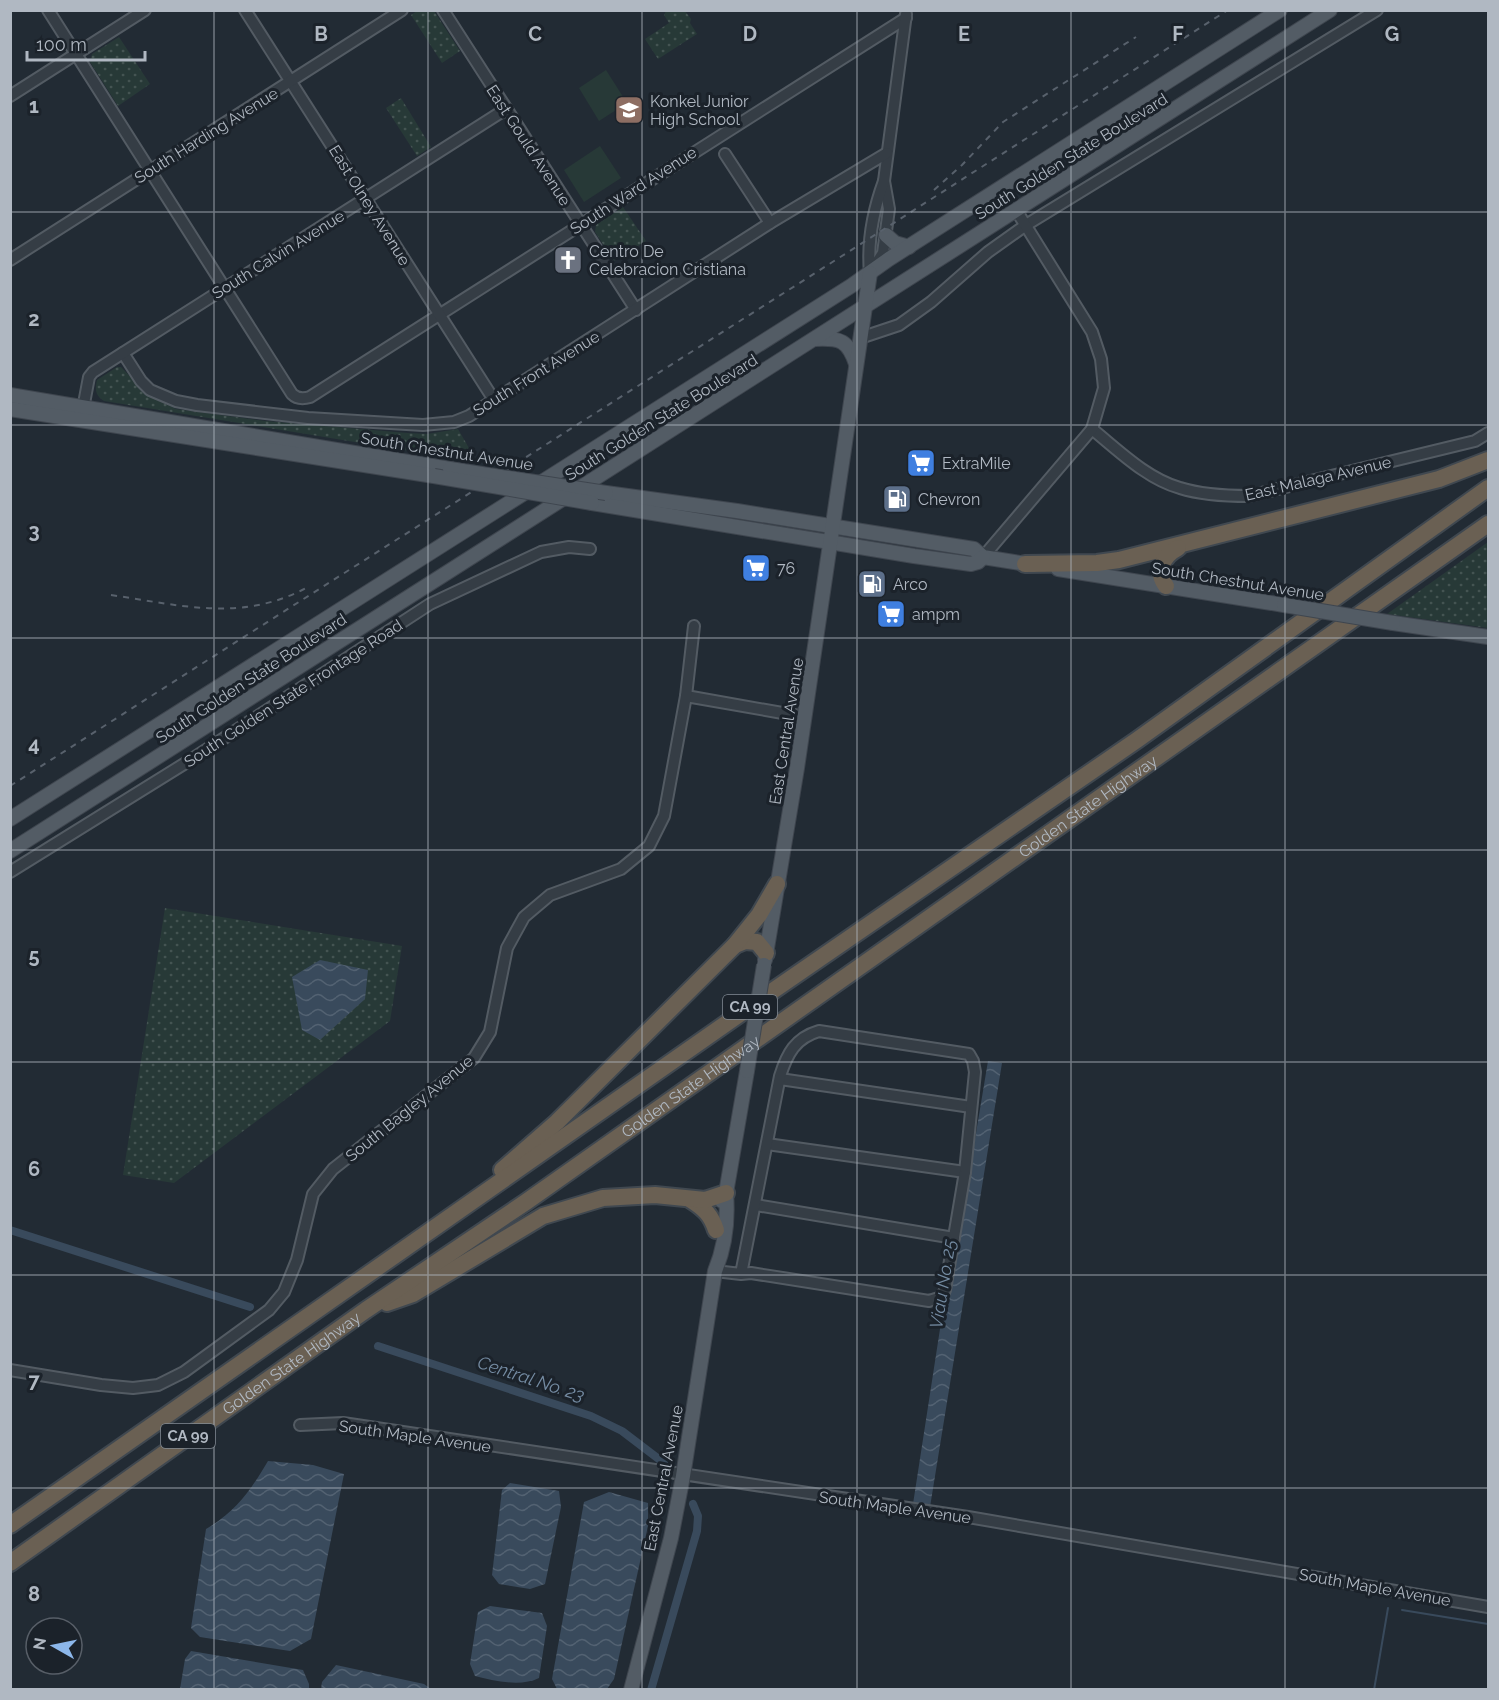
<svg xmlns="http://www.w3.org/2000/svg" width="1499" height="1700" viewBox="0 0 1499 1700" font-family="Raleway,sans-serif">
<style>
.grass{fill:url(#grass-dots)}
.pitch{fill:#273937}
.water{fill:url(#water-waves)}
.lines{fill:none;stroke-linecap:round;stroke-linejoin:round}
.stream{stroke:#394a5c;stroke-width:2}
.canal{stroke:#394a5c;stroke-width:8}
.minor-casing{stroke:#535b63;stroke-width:14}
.major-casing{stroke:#3f464f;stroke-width:16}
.highway-casing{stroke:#404850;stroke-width:20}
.minor{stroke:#353d45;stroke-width:10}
.major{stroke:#535c65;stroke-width:14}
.highway{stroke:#6a6053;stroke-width:16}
.rail{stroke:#58616c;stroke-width:2;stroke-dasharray:6 6;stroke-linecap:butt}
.major-bridge-casing{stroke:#3f464f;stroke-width:16;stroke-linecap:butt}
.major-bridge{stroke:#535c65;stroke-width:14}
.grid{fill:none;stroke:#b0b8c2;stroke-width:1.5;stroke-opacity:0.55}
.labels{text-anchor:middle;stroke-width:6;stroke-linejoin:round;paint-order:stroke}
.shield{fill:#1b222a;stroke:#838b94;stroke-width:1.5}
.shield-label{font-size:15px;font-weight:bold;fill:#b0b8c2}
.poi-label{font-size:16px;fill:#b0b8c2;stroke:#1b222a;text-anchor:start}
.street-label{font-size:16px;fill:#b0b8c2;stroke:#1b222a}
.water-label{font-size:18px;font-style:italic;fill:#748ba2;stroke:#1b222a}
.grid-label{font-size:20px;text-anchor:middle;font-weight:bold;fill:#b0b8c2;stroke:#1b222a;stroke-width:6;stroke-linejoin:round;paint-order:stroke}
</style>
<defs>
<pattern id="grass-dots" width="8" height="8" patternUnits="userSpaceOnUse" patternTransform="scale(1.5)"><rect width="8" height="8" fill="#273937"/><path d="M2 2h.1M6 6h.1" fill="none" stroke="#445452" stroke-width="1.8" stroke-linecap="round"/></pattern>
<pattern id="water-waves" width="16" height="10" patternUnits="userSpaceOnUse" patternTransform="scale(1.5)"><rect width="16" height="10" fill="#394a5c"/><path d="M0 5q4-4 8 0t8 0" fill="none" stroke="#536272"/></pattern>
</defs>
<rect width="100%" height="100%" fill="#222b34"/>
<g class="grass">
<polygon points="417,11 434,11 460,51 442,63 411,15"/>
<polygon points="666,11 685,11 691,19 690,23 697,34 658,59 645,39 669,23 664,15"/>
<polygon points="119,37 150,84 118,106 90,62 92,54"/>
<polygon points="401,98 431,147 417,156 386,108"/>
<polygon points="623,207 646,241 614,261 595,232 596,225"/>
<path d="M117,367H121L149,396L176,409L266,421L408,433L427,434L458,429L477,462L104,401C95,395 95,390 97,380Z"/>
<polygon points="1488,542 1488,628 1387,614"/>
<polygon points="165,908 402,946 390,1021 174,1183 123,1175"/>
</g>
<g class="pitch">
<polygon points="606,70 627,103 599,121 579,88"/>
<polygon points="600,146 621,178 584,202 564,170"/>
</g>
<g class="water">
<polygon points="320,960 368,970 365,999 320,1040 302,1030 292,977"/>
<polygon points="988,1061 1002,1063 930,1507 913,1504 942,1316 946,1313"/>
<path d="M268,1461L313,1465L344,1474L311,1639L290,1651L200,1637L191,1628L206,1529C237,1511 250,1491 268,1461Z"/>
<polygon points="510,1483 559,1491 561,1507 545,1584 530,1589 499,1584 492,1575 502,1490"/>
<polygon points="609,1492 648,1503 648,1526 614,1679 607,1689 557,1689 552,1679 584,1502"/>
<path d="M490,1606L542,1613L547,1626L539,1678C521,1687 494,1681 475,1676L470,1664L478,1612Z"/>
<polygon points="191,1651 303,1670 309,1684 309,1689 180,1689 185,1659"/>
<polygon points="336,1665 424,1684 431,1689 321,1689 322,1682"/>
</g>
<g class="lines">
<g class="stream">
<polyline points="1402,1610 1488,1624"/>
<polyline points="1374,1690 1388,1608"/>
</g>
<g class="canal">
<polyline points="10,1230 250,1307"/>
<polyline points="378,1346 591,1416 622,1431 664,1463"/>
<polyline points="651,1690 697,1531 698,1516 693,1504"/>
</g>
<g class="minor-casing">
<g id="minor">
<path d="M48,10L292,394C297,399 303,399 310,397L906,18"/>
<polyline points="245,10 494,400"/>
<polyline points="443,10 636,310"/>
<polyline points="10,96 145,10"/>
<polyline points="725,154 770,223"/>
<polyline points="10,260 402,10"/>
<polyline points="872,270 883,253 889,209 884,181"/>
<path d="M870,273C867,241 873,211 884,181L906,14"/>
<polyline points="860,338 899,325 931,302 988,252 1026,225 1377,10"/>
<polyline points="123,353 141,381 150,390 176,401 197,405 308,418 423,425 454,422 469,416 770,223 887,153"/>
<polyline points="82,414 89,377 93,372 506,109"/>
<path d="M1092,429C1118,450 1147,479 1180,488C1202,495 1225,496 1249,496L1475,441L1488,433"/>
<polyline points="983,557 1092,429 1104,388 1101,359 1092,332 1016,210"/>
<polyline points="686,696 805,717"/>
<polyline points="10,872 192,759 430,604 541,552 569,547 590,549"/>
<polyline points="780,1079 971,1107"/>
<polyline points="767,1144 965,1172"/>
<polyline points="756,1205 954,1238"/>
<path d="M715,1271L741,1274L751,1273L929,1301L942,1297L945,1290L965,1172L975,1072L973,1061L969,1054L819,1031C795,1038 787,1054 780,1076L741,1274"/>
<polyline points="10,1370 101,1385 133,1388 158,1385 184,1372 269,1310 284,1292 297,1260 313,1194 333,1169 474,1058 490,1032 507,948 524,917 550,895 621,869 649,846 664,816 686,696 694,626"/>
<polyline points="300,1425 343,1423 968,1517 1488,1607"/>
</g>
</g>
<g class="major-casing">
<g id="major">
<polyline points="886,235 895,243 909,247"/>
<path d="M816,339C840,338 848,340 856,364"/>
<polyline points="10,395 450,469"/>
<polyline points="10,409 434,476"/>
<polyline points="606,493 737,511 974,549 983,557 1033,565"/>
<polyline points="592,503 914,556 971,564 978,562 983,557"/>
<polyline points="1058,569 1284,605"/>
<polyline points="1393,623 1488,637"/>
<polyline points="10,819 851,286 889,259 1280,10"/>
<polyline points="10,851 1330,10"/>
<polyline points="765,960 797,768 870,273"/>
<polyline points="722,1201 726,1193 747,1071"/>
<path d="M631,1690L671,1538L683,1476L715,1271C725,1247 728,1218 726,1193"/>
</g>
</g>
<g class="highway-casing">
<g id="highway">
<polyline points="1025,564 1097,563 1119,560 1439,479 1488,460"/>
<path d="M1166,586C1155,571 1163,556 1178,548"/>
<polyline points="735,945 745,941 757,942 766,953"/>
<polyline points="502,1170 557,1122 735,945 759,915 777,884"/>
<path d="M691,1200C705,1209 711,1215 716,1230"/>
<polyline points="387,1303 413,1294 543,1216 603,1198 655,1195 705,1200 726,1193"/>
<polyline points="10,1525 774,990 1137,740 1488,488"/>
<path id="s1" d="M10,1563L366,1310L526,1202L1488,524"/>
</g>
</g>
<use href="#minor" class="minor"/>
<use href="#major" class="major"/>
<use href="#highway" class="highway"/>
<g class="rail">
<polyline points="934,190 962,165 1003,122 1136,37"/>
<path d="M111,595C180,605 242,623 308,587"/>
<polyline points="10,786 1228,10"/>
</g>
<g class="major-bridge-casing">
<g id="major-bridge">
<polyline points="450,469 606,493"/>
<polyline points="434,476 592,503"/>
<polyline points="1284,605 1393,623"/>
<polyline points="747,1071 764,965"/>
</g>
</g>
<use href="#major-bridge" class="major-bridge"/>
</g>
<path class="grid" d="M214,10V1690M428,10V1690M642,10V1690M857,10V1690M1071,10V1690M1285,10V1690M10,212H1488M10,425H1488M10,638H1488M10,850H1488M10,1062H1488M10,1275H1488M10,1488H1488"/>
<defs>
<g id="school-square" transform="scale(1.5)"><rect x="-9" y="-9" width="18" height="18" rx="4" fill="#8d6e63" stroke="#1b222a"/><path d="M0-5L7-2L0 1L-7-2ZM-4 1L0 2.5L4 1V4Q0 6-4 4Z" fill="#fff"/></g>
<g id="church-square" transform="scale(1.5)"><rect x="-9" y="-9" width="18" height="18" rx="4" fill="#6b7280" stroke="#1b222a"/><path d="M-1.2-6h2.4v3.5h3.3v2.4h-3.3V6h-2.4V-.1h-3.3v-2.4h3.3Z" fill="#fff"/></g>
<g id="supermarket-square" transform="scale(1.5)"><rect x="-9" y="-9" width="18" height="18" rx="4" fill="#3f7fe0" stroke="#1b222a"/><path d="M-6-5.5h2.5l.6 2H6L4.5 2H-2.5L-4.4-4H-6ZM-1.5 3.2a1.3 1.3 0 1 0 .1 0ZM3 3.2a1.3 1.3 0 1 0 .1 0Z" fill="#fff"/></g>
<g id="fuel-square" transform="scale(1.5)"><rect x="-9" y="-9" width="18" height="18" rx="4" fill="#5c6f8a" stroke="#1b222a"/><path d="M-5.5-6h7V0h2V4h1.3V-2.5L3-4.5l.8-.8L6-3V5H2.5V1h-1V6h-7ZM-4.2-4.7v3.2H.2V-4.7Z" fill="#fff"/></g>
</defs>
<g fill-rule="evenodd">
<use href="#school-square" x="629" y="110"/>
<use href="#church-square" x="568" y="260"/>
<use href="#supermarket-square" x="921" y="463"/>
<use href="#fuel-square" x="897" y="499"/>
<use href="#supermarket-square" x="756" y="568"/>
<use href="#fuel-square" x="872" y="584"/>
<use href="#supermarket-square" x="891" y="614"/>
</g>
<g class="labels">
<g class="shield">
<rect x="723" y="995" width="54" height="24" rx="4.5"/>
<rect x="161" y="1424" width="54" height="24" rx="4.5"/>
</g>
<g class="shield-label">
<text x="750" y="1012">CA 99</text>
<text x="188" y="1441">CA 99</text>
</g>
<g class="poi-label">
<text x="650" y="107">Konkel Junior<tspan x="650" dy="18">High School</tspan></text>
<text x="589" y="257">Centro De<tspan x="589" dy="18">Celebracion Cristiana</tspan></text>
<text x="942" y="469">ExtraMile</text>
<text x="918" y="505">Chevron</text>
<text x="777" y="574">76</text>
<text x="893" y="590">Arco</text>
<text x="912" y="620">ampm</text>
</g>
<g class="street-label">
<text transform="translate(206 135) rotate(-32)" y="6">South Harding Avenue</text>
<text transform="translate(529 145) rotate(57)" y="6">East Gould Avenue</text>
<text transform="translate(1071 156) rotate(-32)" y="6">South Golden State Boulevard</text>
<text transform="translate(633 190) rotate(-33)" y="6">South Ward Avenue</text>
<text transform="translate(370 205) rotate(58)" y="6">East Olney Avenue</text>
<text transform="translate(278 254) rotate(-32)" y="6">South Calvin Avenue</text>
<text transform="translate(536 373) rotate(-32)" y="6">South Front Avenue</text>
<text transform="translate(661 417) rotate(-32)" y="6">South Golden State Boulevard</text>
<text transform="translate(447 451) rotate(9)" y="6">South Chestnut Avenue</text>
<text transform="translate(1318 478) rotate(-13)" y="6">East Malaga Avenue</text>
<text transform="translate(1238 581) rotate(9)" y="6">South Chestnut Avenue</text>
<text transform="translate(251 678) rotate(-33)" y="6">South Golden State Boulevard</text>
<text transform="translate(293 693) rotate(-33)" y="6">South Golden State Frontage Road</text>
<text transform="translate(786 731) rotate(-81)" y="6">East Central Avenue</text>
<text dy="6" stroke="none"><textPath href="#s1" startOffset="1317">Golden State Highway</textPath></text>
<text dy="6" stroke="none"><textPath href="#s1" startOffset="831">Golden State Highway</textPath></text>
<text transform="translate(409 1108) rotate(-39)" y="6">South Bagley Avenue</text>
<text dy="6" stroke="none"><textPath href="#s1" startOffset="345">Golden State Highway</textPath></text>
<text transform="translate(415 1436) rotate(8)" y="6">South Maple Avenue</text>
<text transform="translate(663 1478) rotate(-79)" y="6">East Central Avenue</text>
<text transform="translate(895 1507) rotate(8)" y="6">South Maple Avenue</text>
<text transform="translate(1375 1587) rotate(10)" y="6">South Maple Avenue</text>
</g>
<g class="water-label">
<text transform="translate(943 1284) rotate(-81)" y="6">Viau No. 25</text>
<text transform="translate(531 1379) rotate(18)" y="6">Central No. 23</text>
</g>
</g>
<g class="grid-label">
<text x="321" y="41">B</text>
<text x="535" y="41">C</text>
<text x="750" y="41">D</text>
<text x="964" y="41">E</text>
<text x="1178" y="41">F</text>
<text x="1392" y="41">G</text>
<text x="34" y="113">1</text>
<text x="34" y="326">2</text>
<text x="34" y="538">3</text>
<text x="34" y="751">4</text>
<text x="34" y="963">5</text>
<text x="34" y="1176">6</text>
<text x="34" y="1388">7</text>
<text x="34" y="1601">8</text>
</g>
<rect width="1499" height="1700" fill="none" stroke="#b0b8c2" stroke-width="24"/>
<g transform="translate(54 1646) rotate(279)"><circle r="28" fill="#1b222a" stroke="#575e67" stroke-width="1.5"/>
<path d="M0-4.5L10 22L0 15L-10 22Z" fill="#8cb7ea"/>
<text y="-9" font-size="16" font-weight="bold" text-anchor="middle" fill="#b0b8c2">N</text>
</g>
<path d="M27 51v9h118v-9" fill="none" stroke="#b0b8c2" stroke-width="3"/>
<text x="36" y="51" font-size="18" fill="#b0b8c2" stroke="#1b222a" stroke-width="4.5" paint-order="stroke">100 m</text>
</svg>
